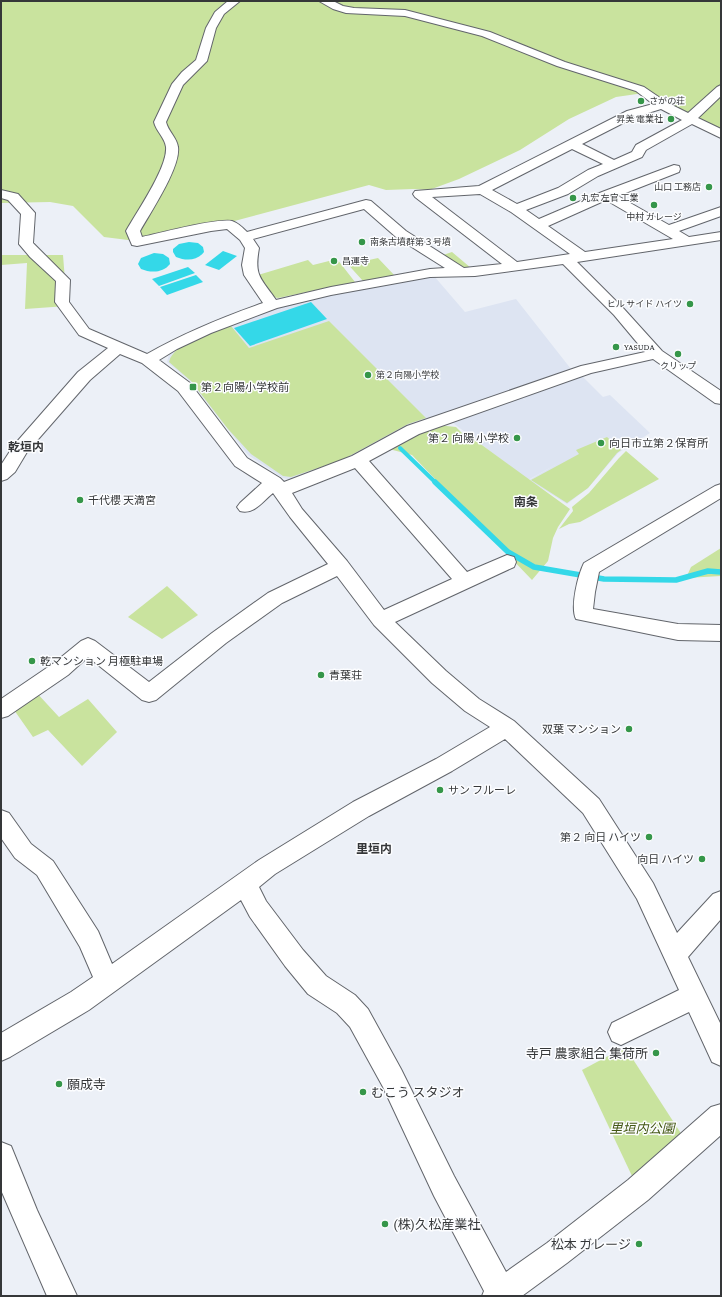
<svg xmlns="http://www.w3.org/2000/svg" width="722" height="1297" viewBox="0 0 722 1297" font-family="'Crimson Pro','Noto Sans JP',serif">
<style>
.built{fill:#dde4f2}
.green{fill:#c9e39e}
.water{fill:#34d8e8}
.lines{fill:none;stroke-linecap:round;stroke-linejoin:round}
.stream-far1{stroke:#34d8e8;stroke-width:4}
.stream{stroke:#34d8e8;stroke-width:5.5}
.minor-casing{stroke:#62656b;stroke-width:2}
.minor{fill:#fff;fill-rule:evenodd}
.poi-dot{fill:#359649;stroke:#fcfdff;stroke-width:1.5}
.labels{text-anchor:middle;stroke-width:3;stroke-linejoin:round;paint-order:stroke}
.far-poi-label{font-size:9px;fill:#353739;stroke:#fcfdff;text-anchor:start}
.poi-label{font-size:11px;fill:#353739;stroke:#fcfdff;text-anchor:start}
.neighbourhood-label{font-size:12px;font-weight:bold;fill:#353739;stroke:#fcfdff}
.near-poi-label{font-size:13px;fill:#353739;stroke:#fcfdff;text-anchor:start}
.near-park-label{font-size:13px;font-style:italic;fill:#445815;stroke:#fcfdff}
</style>
<rect width="100%" height="100%" fill="#ecf0f7"/>
<g class="built">
<polygon points="434,276 465,312 516,299 571,369 410,426 345,461 291,480 283,478 248,455 190,381 167,362 169,355 175,349 199,335 286,305 340,293"/>
<polygon points="582,376 603,397 610,395 650,433 618,453 588,488 567,504 529,480 562,461 528,480 453,423 522,397 526,401 523,397"/>
</g>
<g class="green">
<polygon points="1,1 721,1 721,131 644,93 616,97 569,119 520,150 459,179 429,190 413,189 386,190 369,185 152,243 104,237 73,206 50,202 1,203"/>
<polygon points="452,252 471,268 458,267 440,256"/>
<polygon points="1,255 63,255 67,306 25,309 27,263 1,265"/>
<polygon points="354,257 360,262 378,258 395,276 363,281 344,260"/>
<polygon points="337,259 355,282 278,298 273,297 258,275 308,260 313,265"/>
<path d="M329,321L426,418L408,424L342,460L291,477L283,476L251,454L228,429L191,381L169,362C174,342 213,332 231,326L249,348Z"/>
<polygon points="437,425 456,427 465,436 475,440 570,509 558,527 553,538 548,561 532,580 412,455 389,449"/>
<polygon points="607,437 621,450 617,453 588,488 567,503 531,480 579,454 576,450"/>
<polygon points="626,451 659,479 580,522 569,524 559,529 573,511 572,507 589,493 619,458"/>
<polygon points="721,548 721,576 686,578 691,567"/>
<polygon points="167,586 198,615 162,639 128,617"/>
<polygon points="35,691 59,717 88,699 117,732 82,766 48,730 33,737 12,707"/>
<polygon points="625,1047 682,1135 632,1176 582,1070"/>
</g>
<g class="water">
<path d="M189,242L198,243L203,247L204,252C197,261 186,261 176,257L173,252V249L179,244Z"/>
<polygon points="223,251 237,256 219,270 205,265"/>
<path d="M154,253L163,254L169,258L170,264C163,273 151,273 141,269L138,264L141,258Z"/>
<polygon points="188,267 195,273 159,286 152,279"/>
<polygon points="196,275 203,282 167,295 160,287"/>
<polygon points="311,302 327,319 250,346 234,328"/>
</g>
<g class="lines">
<polyline class="stream-far1" points="400,448 436,483"/>
<polyline class="stream" points="435,482 508,552 534,567 604,579 676,580 708,571 721,572"/>
<g class="minor-casing">
<g id="minor">
<path d="M228,1H240L224,14L216,28L207,61L183,85L166,122C168,131 177,138 178,147C181,167 150,213 140,231L142,237C161,233 216,218 232,221C238,223 243,228 247,232L366,200L371,201L406,231L464,268L502,264L415,197L413,194L415,191L479,186L627,111L653,104L636,91L557,66L482,36L405,16L346,13L333,9L319,1H333L343,6L354,8L405,10L490,32L565,62L644,87L666,102L688,113L717,87L721,85V96L698,118L721,129V138L692,124L646,150L642,157L598,176L568,194L526,210L539,219L602,192L674,165L679,166L680,169L679,172L618,196L669,225L721,207V216L679,231L689,237L721,232V240L577,262L624,309L662,351L721,391V404L715,403L653,359L591,373L419,434L369,461L467,572L507,555L514,557L516,562L514,567L395,622L446,671L479,699L514,721L599,799L653,883L677,933L713,894L721,891V919L688,957L721,1025V1066L712,1062L689,1012L621,1045L612,1041L608,1032L612,1023L679,990L637,899L583,813L505,739L452,771L369,816L275,874L259,887L266,901L303,950L326,976L355,995L368,1009L401,1069L454,1176L506,1272L547,1243L628,1180L711,1107L721,1104V1135L648,1200L567,1263L522,1296H482L484,1291L434,1196L383,1087L350,1027L337,1013L308,994L285,966L250,917L241,900L89,1010L10,1057L1,1061V1033L71,992L93,977L80,947L37,875L15,858L1,838V810L9,813L31,844L53,861L98,931L112,964L259,860L353,802L436,759L490,727L465,711L432,683L374,625L337,576L282,603L226,643L156,700L149,702L142,700L88,657L68,675L8,716L1,718V699L54,663L81,641L88,638L95,641L149,682L212,633L268,593L328,564L290,517L273,493C263,501 254,515 240,511L237,507L240,503L262,483L235,466L178,391L142,363L120,354L90,380L27,452L15,472L7,479L1,481V465L14,445L78,372L108,348L79,335L55,302L56,281L30,257L19,244L21,214L8,200L1,198V190L18,194L35,213L33,243L70,280L69,302L89,329L147,354C184,333 223,317 263,303L244,275L242,265L245,248L240,240L227,229L211,231L137,246L132,245L126,231C136,213 168,167 166,147C165,138 156,131 154,122L172,84L182,72L196,60L206,28L215,12ZM661,109L682,120L636,145L632,152L614,160L582,144L635,117ZM572,149L603,164L588,170L558,188L517,204L492,190ZM480,194L511,212L570,254L517,262L432,197ZM606,200L673,239L585,252L548,226ZM364,209L396,237L445,268L430,269L331,287L276,300C260,277 254,276 259,248L253,239ZM563,264L614,315L645,352L581,366L407,426L352,456L284,482L280,478L247,458L190,383L159,360L177,349L211,333L277,308L331,295L430,277L475,276ZM355,468L452,579L384,610L347,561L302,509L292,493Z"/>
<path d="M721,484V498L599,572L595,592L593,609L678,624L721,625V641L678,640L576,619C570,607 578,575 584,563L715,486Z"/>
<polygon points="1,1142 11,1146 37,1210 77,1296 47,1296 1,1190"/>
</g>
</g>
<use href="#minor" class="minor"/>
</g>
<g class="poi-dot">
<circle cx="641" cy="101" r="4"/>
<circle cx="671" cy="119" r="4"/>
<circle cx="709" cy="187" r="4"/>
<circle cx="573" cy="198" r="4"/>
<circle cx="654" cy="205" r="4"/>
<circle cx="362" cy="242" r="4"/>
<circle cx="334" cy="261" r="4"/>
<circle cx="690" cy="304" r="4"/>
<circle cx="616" cy="347" r="4"/>
<circle cx="678" cy="354" r="4"/>
<circle cx="368" cy="375" r="4"/>
<rect x="189" y="383" width="8" height="8" rx="2"/>
<circle cx="517" cy="438" r="4"/>
<circle cx="601" cy="443" r="4"/>
<circle cx="80" cy="500" r="4"/>
<circle cx="32" cy="661" r="4"/>
<circle cx="321" cy="675" r="4"/>
<circle cx="629" cy="729" r="4"/>
<circle cx="440" cy="790" r="4"/>
<circle cx="649" cy="837" r="4"/>
<circle cx="702" cy="859" r="4"/>
<circle cx="656" cy="1053" r="4"/>
<circle cx="59" cy="1084" r="4"/>
<circle cx="363" cy="1092" r="4"/>
<circle cx="385" cy="1224" r="4"/>
<circle cx="639" cy="1244" r="4"/>
</g>
<g class="labels">
<g class="far-poi-label">
<text x="649" y="104">さがの荘</text>
<text x="663" y="122" text-anchor="end">昇美 電業社</text>
<text x="701" y="190" text-anchor="end">山口 工務店</text>
<text x="581" y="201">丸宏 左官 工業</text>
<text x="654" y="220" text-anchor="middle">中村 ガレージ</text>
<text x="370" y="245">南条古墳群第３号墳</text>
<text x="342" y="264">昌運寺</text>
<text x="682" y="307" text-anchor="end">ヒル サイド ハイツ</text>
<text x="624" y="350">YASUDA</text>
<text x="678" y="369" text-anchor="middle">クリップ</text>
<text x="376" y="378">第２向陽小学校</text>
</g>
<g class="poi-label">
<text x="201" y="391">第２向陽小学校前</text>
<text x="509" y="442" text-anchor="end">第２ 向陽 小学校</text>
<text x="609" y="447">向日市立第２保育所</text>
<text x="88" y="504">千代櫻 天満宮</text>
<text x="40" y="665">乾マンション 月極駐車場</text>
<text x="329" y="679">青葉荘</text>
<text x="621" y="733" text-anchor="end">双葉 マンション</text>
<text x="448" y="794">サン フルーレ</text>
<text x="641" y="841" text-anchor="end">第２ 向日 ハイツ</text>
<text x="694" y="863" text-anchor="end">向日 ハイツ</text>
</g>
<g class="neighbourhood-label">
<text x="26" y="451">乾垣内</text>
<text x="526" y="506">南条</text>
<text x="374" y="853">里垣内</text>
</g>
<g class="near-poi-label">
<text x="648" y="1058" text-anchor="end">寺戸 農家組合 集荷所</text>
<text x="67" y="1089">願成寺</text>
<text x="371" y="1097">むこう スタジオ</text>
<text x="393" y="1229">(株)久松産業社</text>
<text x="631" y="1249" text-anchor="end">松本 ガレージ</text>
</g>
<g class="near-park-label">
<text x="642" y="1133">里垣内公園</text>
</g>
</g>
<rect width="722" height="1297" fill="none" stroke="#353739" stroke-width="4"/>
</svg>
